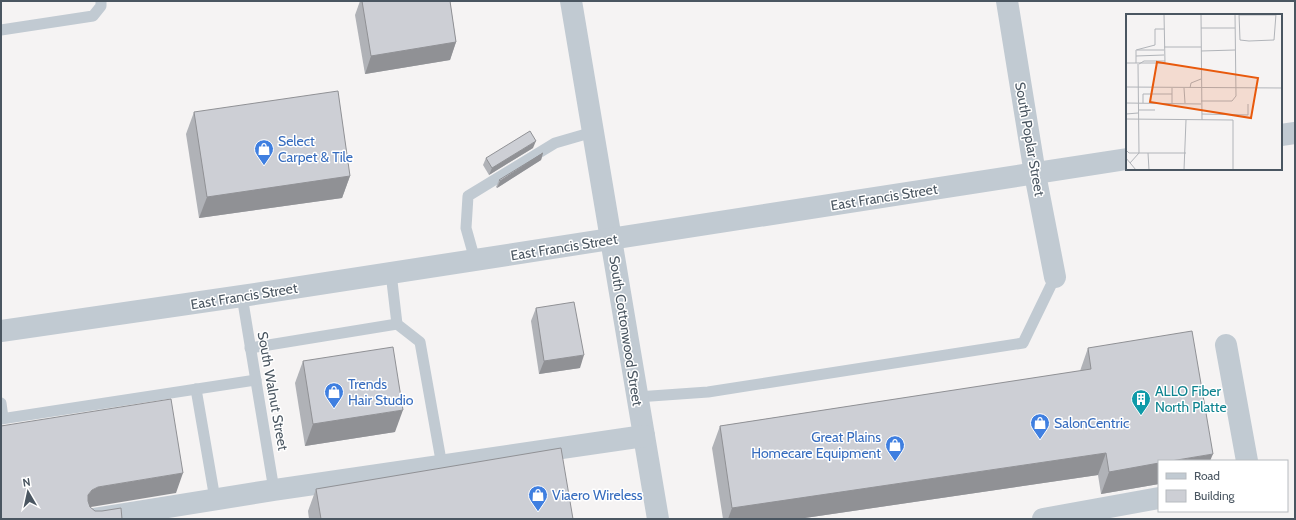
<svg xmlns="http://www.w3.org/2000/svg" width="1296" height="520" viewBox="0 0 1296 520" font-family="Cabin,sans-serif">
<style>
.lines{fill:none;stroke-linecap:round;stroke-linejoin:round}
.service{stroke:#c1cad2;stroke-width:11}
.minor{stroke:#c1cad2;stroke-width:22}
.wall{fill:#b0b2b7}
.shaded-wall{fill:#909195}
.building{fill:#cdcfd5;stroke:#909195}
.labels{text-anchor:middle;stroke-width:3;stroke-linejoin:round;paint-order:stroke}
.street-label{font-size:14px;fill:#4a5661;stroke:#fff}
.shop-label{font-size:14px;fill:#366cbe;stroke:#fff;text-anchor:start}
.culture-label{font-size:14px;fill:#0d838f;stroke:#fff;text-anchor:start}
.inset-road{fill:none;stroke:#b1b4b9;stroke-width:1}
.view{fill:#e8590c;fill-opacity:0.15;stroke:#e8590c;stroke-width:2}
.inset-edge{fill:none;stroke:#4a5661;stroke-width:2}
</style>
<rect width="100%" height="100%" fill="#f5f3f3"/>
<g class="lines">
<g class="service">
<polyline points="1,30 93,16 101,6 101,1"/>
<polyline points="475,260 466,228 468,196 555,143 593,132"/>
<polyline points="391,273 397,324 420,342 442,466"/>
<polyline points="242,296 274,490"/>
<polyline points="250,348 397,324"/>
<polyline points="196,389 215,499"/>
<polyline points="637,397 708,392 1023,343 1055,277"/>
<polyline points="1,403 3,418"/>
<polyline points="1,419 256,380"/>
</g>
<g class="minor">
<polyline points="571,1 658,519"/>
<polyline points="1007,1 1035,174 1055,277"/>
<polyline points="1281,135 1295,133"/>
<polyline points="1,331 242,296 1127,159"/>
<polyline points="1226,345 1247,461"/>
<polyline points="93,519 274,490 644,436"/>
<polyline points="1043,519 1159,498"/>
</g>
</g>
<g class="wall">
<polygon points="360,1 450,1 456,42 450,60 365,74 355,15"/>
<polygon points="194,112 350,176 342,198 199,218 186,134"/>
<polygon points="533,148 489,175 483,165 486,158"/>
<polygon points="543,153 541,160 497,188 496,187 499,180"/>
<polygon points="536,308 580,368 539,374 531,321"/>
<polygon points="1088,348 1159,461 1159,484 1101,494 1098,475 798,519 723,519 712,448 720,426 1080,371"/>
<polygon points="303,361 395,432 305,446 295,383"/>
<polygon points="316,489 573,519 309,519 308,511"/>
</g>
<g class="shaded-wall">
<polygon points="456,42 450,60 365,74 371,56"/>
<polygon points="536,141 533,148 489,175 492,168"/>
<polygon points="543,153 541,160 497,188 500,181"/>
<polygon points="350,176 342,198 199,218 207,197"/>
<polygon points="584,355 580,368 539,374 544,361"/>
<polygon points="403,410 395,432 305,446 313,424"/>
<polygon points="1106,453 1098,475 798,519 728,519 732,508"/>
<polygon points="1213,454 1210,461 1171,461"/>
<polygon points="1159,463 1159,484 1101,494 1109,472"/>
<polygon points="183,473 176,493 91,507 85,510 88,495 92,490 98,487"/>
</g>
<g class="building">
<polygon points="362,1 450,1 456,42 371,56"/>
<polygon points="338,91 350,176 207,197 194,112"/>
<polygon points="530,131 536,141 492,168 486,158"/>
<polygon points="543,153 500,181 499,180"/>
<polygon points="574,302 584,355 544,361 536,308"/>
<polygon points="1192,331 1213,454 1171,461 1159,461 1159,463 1109,472 1106,453 732,508 720,426 1091,369 1088,348"/>
<polygon points="393,347 403,410 313,424 303,361"/>
<polygon points="171,399 183,473 98,487 92,490 88,495 88,501 90,507 95,511 102,511 121,508 122,519 1,519 1,426"/>
<polygon points="561,448 573,519 321,519 316,489"/>
</g>
<defs>
<g id="shop-pin" transform="scale(1)"><path d="M0 17L-7.5 6A9.5 9.5 0 1 1 7.5 6Z" fill="#3f7fe0" stroke="#fff"/><path d="M-5-2.5h2.3a2.7 3.5 0 0 1 5.4 0H5L5.5 6h-11ZM-1.5-2.5h3a1.5 2.3 0 0 0-3 0Z" fill="#fff"/></g>
<g id="building-pin" transform="scale(1)"><path d="M0 17L-7.5 6A9.5 9.5 0 1 1 7.5 6Z" fill="#0f9aa8" stroke="#fff"/><path d="M-4-6H4V6H1V3H-1V6H-4ZM-2.5-4.3h1.7v1.8h-1.7ZM.8-4.3h1.7v1.8H.8ZM-2.5-1h1.7V.8h-1.7ZM.8-1h1.7V.8H.8Z" fill="#fff"/></g>
</defs>
<g fill-rule="evenodd">
<use href="#shop-pin" x="264" y="149"/>
<use href="#shop-pin" x="334" y="392"/>
<use href="#building-pin" x="1141" y="399"/>
<use href="#shop-pin" x="1040" y="423"/>
<use href="#shop-pin" x="895" y="445"/>
<use href="#shop-pin" x="538" y="495"/>
</g>
<g class="labels">
<g class="street-label">
<text transform="translate(1030 139) rotate(80)" y="5">South Poplar Street</text>
<text transform="translate(884 197) rotate(-9)" y="5">East Francis Street</text>
<text transform="translate(564 247) rotate(-9)" y="5">East Francis Street</text>
<text transform="translate(244 296) rotate(-9)" y="5">East Francis Street</text>
<text transform="translate(626 331) rotate(81)" y="5">South Cottonwood Street</text>
<text transform="translate(273 391) rotate(80)" y="5">South Walnut Street</text>
</g>
<g class="shop-label">
<text x="278" y="146">Select<tspan x="278" dy="16">Carpet &amp; Tile</tspan></text>
<text x="348" y="389">Trends<tspan x="348" dy="16">Hair Studio</tspan></text>
<text x="1054" y="428">SalonCentric</text>
<text x="881" y="442" text-anchor="end">Great Plains<tspan x="881" dy="16">Homecare Equipment</tspan></text>
<text x="552" y="500">Viaero Wireless</text>
</g>
<g class="culture-label">
<text x="1155" y="396">ALLO Fiber<tspan x="1155" dy="16">North Platte</tspan></text>
</g>
</g>
<g transform="translate(1126 14)">
<rect width="156" height="156" fill="#f5f3f3"/>
<path class="inset-road" d="M75,0L76,106M113,0L114,26L123,27L148,26L150,0M113,1H150M75,14H109M38,33H75M11,36H38M75,37L109,36M10,42L38,41M0,49H39L38,0M10,49V36L29,31V15H38M13,50L18,47H39M0,73L156,74M46,74V89M58,74L59,89M64,74L65,69L75,65M75,87H106L110,82L109,0M0,89L75,90M17,89V80H46M12,96H29M0,100L12,99M76,100L122,101V90M0,105L107,106V156M0,136L3,139H60M22,139L23,156M0,144L10,156M4,149L13,139L12,50M58,156L60,106"/>
<path class="view" d="M31,48L132,64L125,104L24,88Z"/>
<rect width="156" height="156" class="inset-edge"/>
</g>
<rect width="1296" height="520" fill="none" stroke="#4a5661" stroke-width="4"/>
<rect x="1158" y="460" width="130" height="52" fill="#ffffff" stroke="#b7bbc0"/>
<rect x="1166" y="473" width="20" height="6" fill="#c1cad2" stroke="#b7bbc0"/>
<text x="1194" y="480" font-size="12" fill="#4a5661">Road</text>
<rect x="1166" y="490" width="20" height="12" fill="#cdcfd5" stroke="#b7bbc0"/>
<text x="1194" y="500" font-size="12" fill="#4a5661">Building</text>
<g transform="translate(28 492) rotate(351)" stroke="#ffffff" stroke-width="3" paint-order="stroke">
<path d="M0-3L7 15L0 10L-7 15Z" fill="#4a5661"/>
<text y="-6" font-size="11" font-weight="bold" text-anchor="middle" fill="#4a5661">N</text>
</g>
</svg>
